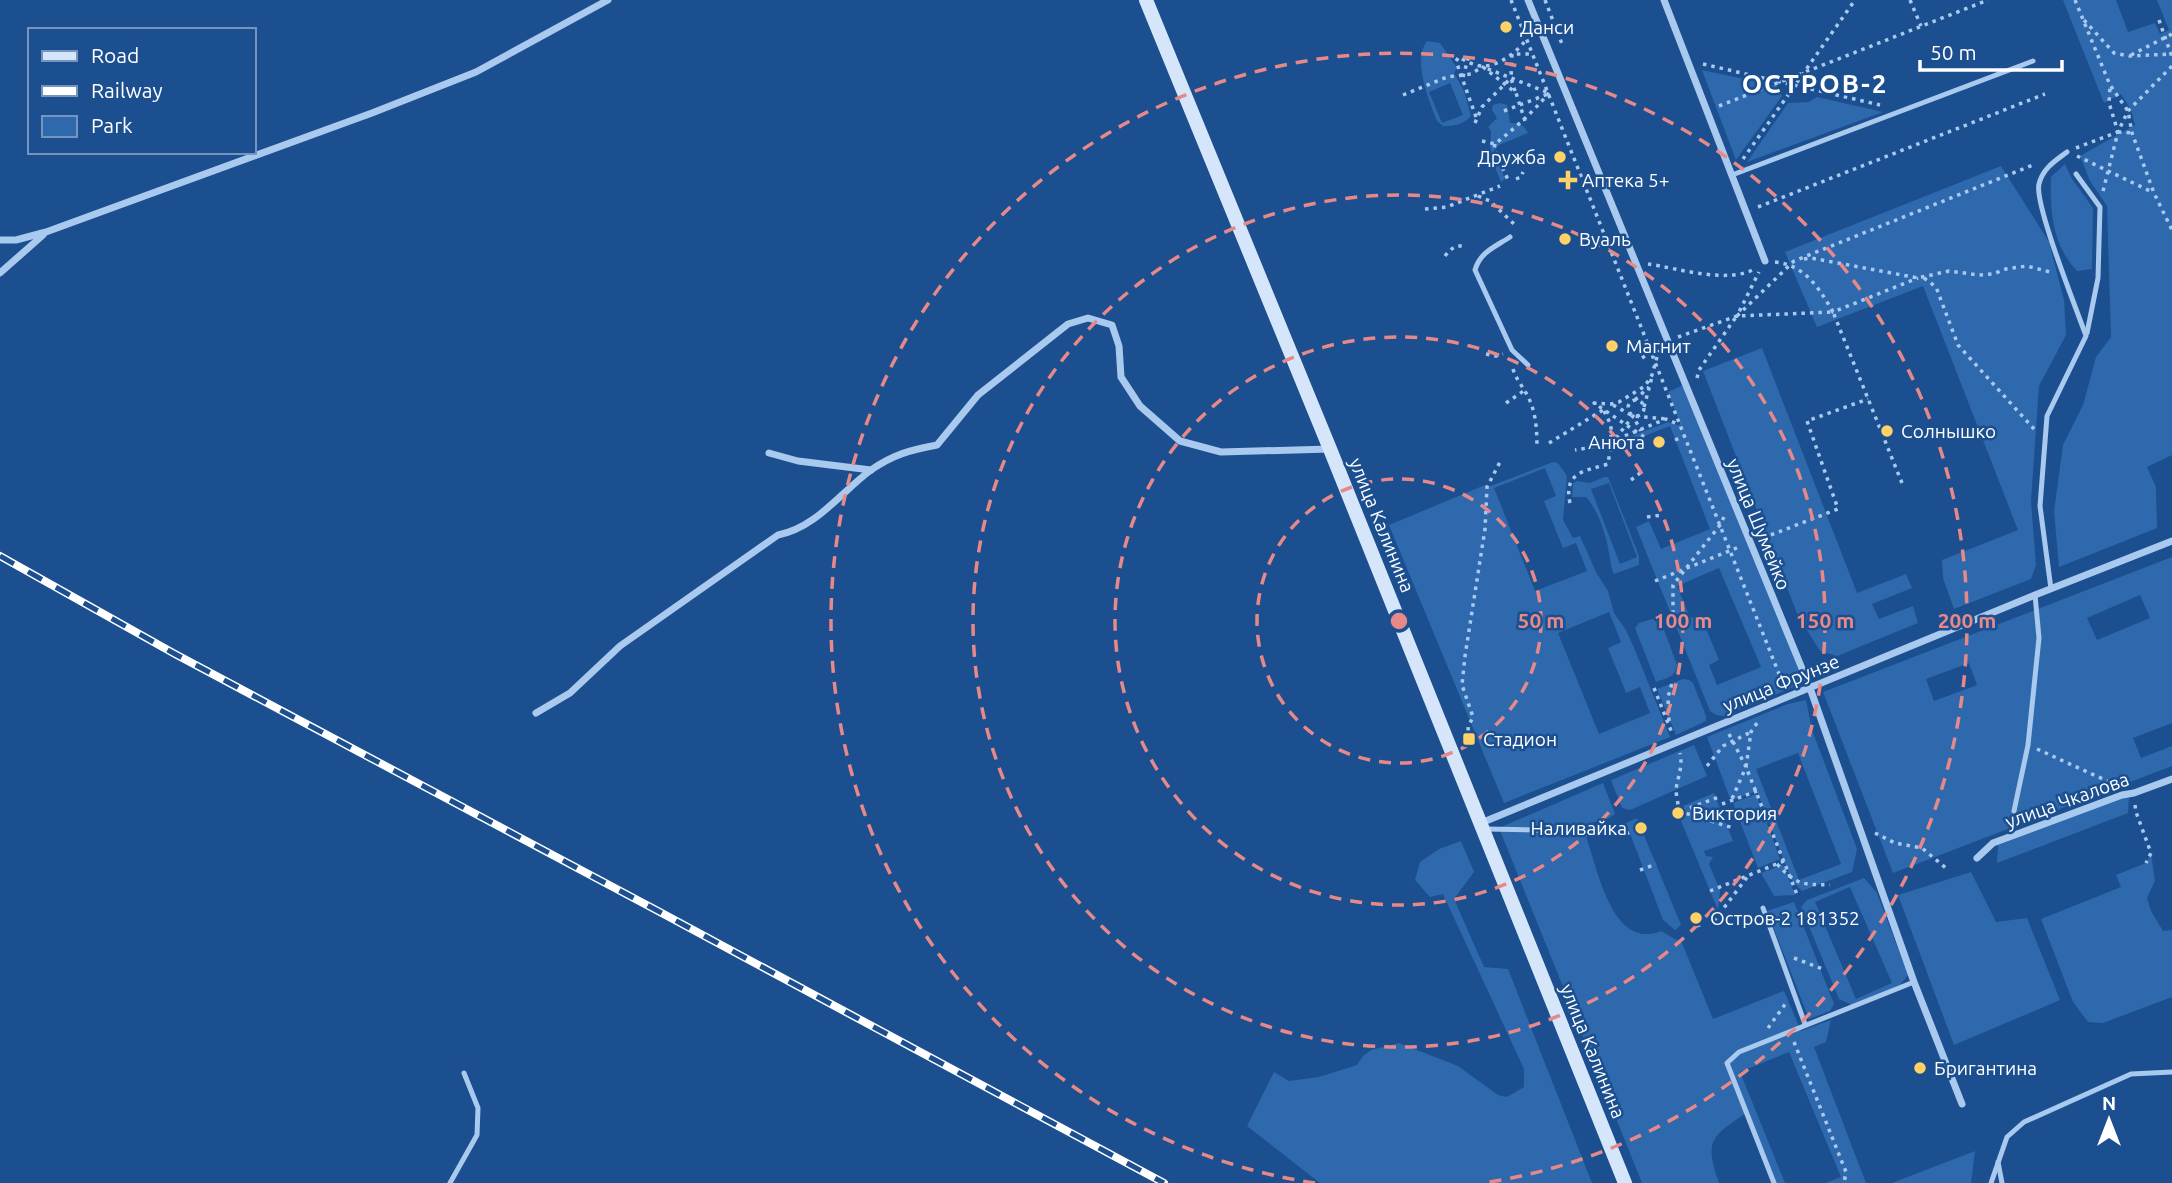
<svg xmlns="http://www.w3.org/2000/svg" width="2172" height="1183" viewBox="0 0 2172 1183" font-family="Ubuntu,sans-serif">
<style>
.green{fill:#2e69ad;fill-rule:evenodd}
.lines{fill:none;stroke-linecap:round;stroke-linejoin:round}
.path{stroke:#a9c9ee;stroke-width:3.5;stroke-dasharray:3.5 5;stroke-linecap:butt}
.lane{stroke:#a9c9ee;stroke-width:5}
.street{stroke:#a9c9ee;stroke-width:7}
.secondary{stroke:#d6e6fa;stroke-width:14}
.rail-casing{stroke:#fff;stroke-width:8}
.rail{stroke:#1b4f8f;stroke-width:5;stroke-dasharray:16;stroke-linecap:butt}
.ring{fill:none;stroke:#e88989;stroke-width:3.5;stroke-dasharray:12 9}
.poi-dot{fill:#ffd166;stroke:#1b4f8f;stroke-width:2.5}
.labels{text-anchor:middle;stroke-width:5;stroke-linejoin:round;paint-order:stroke}
.poi-label{font-size:19px;fill:#fff;stroke:#1b4f8f;text-anchor:start}
.street-label{font-size:19px;fill:#fff;stroke:#1b4f8f}
.district-label{font-size:26px;font-weight:bold;letter-spacing:2px;fill:#fff;stroke:#1b4f8f}
.centre{fill:#e88989;stroke:#1b4f8f;stroke-width:3.5}
.ring-label{font-size:21px;text-anchor:middle;font-weight:bold;fill:#e88989;stroke:#1b4f8f;stroke-width:5;stroke-linejoin:round;paint-order:stroke}
</style>
<rect width="100%" height="100%" fill="#1b4f8f"/>
<g class="green">
<polygon points="2063,0 2116,0 2128,32 2155,23 2160,34 2169,30 2157,0 2172,0 2172,455 2147,467 2156,487 2157,528 2059,567 2054,511 2063,445 2083,405 2096,357 2111,337 2107,206 2090,181 2080,156 2135,125 2131,110 2121,94 2104,103"/>
<path d="M1427,41L1440,43L1457,68L1454,73L1464,91L1471,116C1464,125 1453,126 1443,126L1437,121C1429,100 1412,60 1427,41ZM1450,83L1463,115L1442,123L1429,92Z"/>
<polygon points="1702,70 1777,86 1782,96 1736,160"/>
<polygon points="1817,97 1883,112 1747,162 1788,103 1809,102"/>
<path d="M1500,103L1507,105L1510,123C1519,123 1524,125 1528,133L1499,145L1494,151L1505,179L1501,182L1490,155L1491,131L1488,127L1497,118L1492,110L1493,105Z"/>
<path d="M2065,164L2072,179L2093,208L2092,269L2077,271C2052,244 2050,212 2051,177Z"/>
<polygon points="2001,166 2049,242 2064,300 2066,335 2039,386 2031,501 2036,565 2031,579 1954,609 1943,578 1942,560 2018,530 1923,286 1817,327 1785,252"/>
<polygon points="1762,348 1857,593 1906,574 1912,588 1872,604 1879,619 1913,606 1918,623 1837,656 1820,651 1798,616 1703,371"/>
<path d="M1683,385L1801,675L1797,685L1789,689L1723,716L1716,715L1710,711L1636,527L1649,521L1661,549L1710,529L1670,426L1619,446V441L1668,422L1681,426L1668,392ZM1719,568L1761,667L1717,685L1709,665L1719,660L1700,614L1690,618L1677,586Z"/>
<path d="M1553,462L1558,463L1567,476L1563,520L1573,538L1580,536L1596,572L1608,591L1614,613L1626,630L1635,650L1670,737L1504,803L1389,525L1485,485L1488,487ZM1545,468L1556,496L1544,501L1563,548L1576,543L1587,571L1535,591L1494,488ZM1609,612L1621,642L1608,648L1625,690L1626,693L1640,687L1650,713L1599,734L1558,633Z"/>
<path d="M1604,477H1608L1639,556V565L1614,574C1610,565 1611,562 1609,553C1607,537 1597,508 1586,497H1572L1573,483L1577,481L1590,483ZM1609,483L1637,557L1620,564L1591,489Z"/>
<path d="M2172,557V723L2133,738L2141,758L2172,746V766L1893,873L1823,692ZM2140,595L2150,618L2097,640L2087,618ZM1969,663L1977,685L1934,701L1926,679Z"/>
<path d="M1655,618L1660,619L1677,665C1676,677 1667,678 1656,682L1635,628L1639,623Z"/>
<polygon points="1683,679 1689,680 1693,683 1706,716 1706,721 1676,735 1657,689"/>
<path d="M1806,700L1812,730L1857,849L1852,872L1802,891L1791,879L1757,791L1731,801L1707,737L1788,704ZM1798,753L1841,864L1799,880L1756,769Z"/>
<polygon points="1694,745 1707,776 1630,810 1622,808 1611,780"/>
<path d="M1603,783L1615,814L1607,819L1579,826L1586,837C1598,869 1612,951 1661,931L1682,943L1713,1019L1784,991L1801,1031L1831,1020L1826,1042L1814,1047L1866,1183H1826L1841,1177L1789,1052L1740,1072L1785,1183H1774L1746,1113C1711,1137 1704,1140 1719,1183H1642L1499,828Z"/>
<polygon points="1714,793 1733,841 1704,851 1706,856 1713,857 1709,864 1720,890 1718,910 1676,809"/>
<polygon points="1756,794 1780,859 1758,868 1733,803"/>
<polygon points="2123,797 2129,797 2128,813 1997,863 1998,845"/>
<polygon points="1637,818 1681,925 1675,930 1663,920 1626,823"/>
<polygon points="1461,841 1474,872 1454,899 1484,967 1508,969 1592,1183 1320,1183 1247,1126 1274,1072 1289,1081 1319,1077 1357,1065 1363,1056 1371,1050 1399,1043 1458,1066 1498,1095 1507,1097 1524,1087 1524,1069 1443,894 1430,897 1415,880 1420,862 1439,849"/>
<polygon points="2151,853 2155,881 2147,898 2151,911 2163,931 2172,930 2172,997 2103,1023 2088,1022 2073,1002 2041,919 2121,887 2116,875 2146,863"/>
<polygon points="1783,865 1795,895 1774,896 1761,873"/>
<polygon points="1971,872 1996,922 2027,918 2060,1000 1954,1045 1898,895"/>
<path d="M1864,878L1877,893L1908,975L1900,985L1852,1005L1839,999L1801,907L1807,900ZM1850,887L1892,983L1856,999L1815,902Z"/>
<polygon points="1794,902 1834,1004 1830,1011 1809,1019 1767,911"/>
<polygon points="1975,1151 1971,1183 1892,1183"/>
</g>
<g class="lines">
<g class="path">
<polyline points="1511,0 1783,684"/>
<polyline points="1545,0 1562,44"/>
<polyline points="1910,0 1921,26"/>
<polyline points="2075,0 2110,85 2128,111 2132,133 2154,193 2172,230"/>
<polyline points="2084,20 2114,53 2129,56 2172,54"/>
<polyline points="2159,20 2172,57"/>
<polyline points="2131,55 2172,34"/>
<polyline points="1703,64 1880,105"/>
<polyline points="1463,77 1469,55"/>
<polyline points="1515,91 1511,78 1512,54 1532,54"/>
<polyline points="1403,95 1447,77 1471,74 1482,67"/>
<polyline points="1719,106 1988,0"/>
<polyline points="1504,111 1548,94"/>
<path d="M1476,117L1456,61L1459,57C1466,61 1476,67 1485,66C1500,65 1519,51 1527,38"/>
<polyline points="1525,121 1516,93 1483,67 1549,93"/>
<polyline points="1475,123 1482,107 1511,78"/>
<polyline points="2118,132 2132,133"/>
<path d="M1482,141L1495,144C1515,128 1532,113 1549,93"/>
<polyline points="1495,144 1494,149 1509,182"/>
<polyline points="2076,148 2118,132 2128,111 2172,66"/>
<polyline points="2077,156 2152,192"/>
<polyline points="1743,159 1855,0"/>
<polyline points="1516,179 1521,177 1523,172"/>
<polyline points="2103,191 2118,132 2109,103 2110,86"/>
<polyline points="1478,196 1490,201 1515,225"/>
<polyline points="1758,207 2045,94"/>
<polyline points="1425,209 1447,207 1500,186"/>
<path d="M1445,256C1451,248 1456,245 1466,246"/>
<polyline points="1804,259 1811,258 1918,278 1949,271 1979,275 1993,274 2006,269 2027,266 2050,272"/>
<path d="M1775,262C1805,265 1819,288 1833,312L1918,278"/>
<path d="M1648,264C1677,268 1729,285 1756,268"/>
<polyline points="1924,278 1936,287 1958,345 2034,429"/>
<polyline points="1678,337 1737,316 1759,272"/>
<polyline points="1486,354 1496,356 1503,354"/>
<polyline points="1642,358 1654,350"/>
<path d="M1513,369C1516,379 1521,384 1526,393C1536,410 1537,429 1537,448"/>
<polyline points="1697,378 1699,370 1736,317"/>
<circle cx="1636" cy="408" r="8"/>
<polyline points="1635,400 1649,387"/>
<polyline points="1506,403 1525,390"/>
<polyline points="1613,405 1633,416 1666,419"/>
<polyline points="1644,407 1652,377"/>
<polyline points="1604,411 1611,425 1611,444 1615,440 1666,419 1680,425"/>
<polyline points="1644,437 1594,403 1611,404 1619,402 1645,386 1652,375 1659,350"/>
<polyline points="1616,438 1633,416 1641,431"/>
<polyline points="1675,440 1685,436"/>
<polyline points="1549,443 1603,410"/>
<polyline points="1631,480 1644,470"/>
<polyline points="1902,483 1833,312 1737,316 1794,261 2033,165"/>
<path d="M1570,503C1563,472 1585,471 1608,464L1611,444L1575,450"/>
<polyline points="1647,517 1662,515"/>
<polyline points="1763,538 1838,509 1807,421 1868,399"/>
<polyline points="1655,581 1739,547"/>
<polyline points="1671,622 1673,615 1673,585 1720,525 1725,515"/>
<polyline points="1654,688 1672,733"/>
<polyline points="1669,721 1668,697 1673,680"/>
<polyline points="1757,723 1751,732 1746,767 1798,897"/>
<polyline points="1729,734 1746,767 1731,801"/>
<polyline points="1469,739 1468,727 1473,717 1462,685 1465,656 1485,529 1487,487 1500,462"/>
<polyline points="2037,749 2116,785"/>
<polyline points="1707,766 1723,746 1751,732"/>
<polyline points="1722,804 1757,791"/>
<polyline points="2135,805 2136,812 2151,853 2146,863"/>
<polyline points="1682,811 1719,797"/>
<path d="M1678,813C1679,804 1676,796 1676,789C1678,776 1683,767 1680,753"/>
<path d="M1678,813C1696,813 1712,823 1731,827"/>
<polyline points="1875,833 1895,843 1922,848 1947,869"/>
<polyline points="1626,834 1641,828"/>
<path d="M1777,864C1798,886 1801,884 1830,885"/>
<polyline points="1640,870 1656,864"/>
<polyline points="1710,891 1784,861"/>
<polyline points="1696,918 1699,927"/>
<polyline points="1714,921 1748,876"/>
<polyline points="1794,958 1823,969"/>
<polyline points="1768,1028 1786,1003"/>
<polyline points="1794,1042 1846,1172 1844,1183"/>
</g>
<g class="lane">
<polyline points="2076,174 2100,207 2098,278 2087,333"/>
<polyline points="1732,175 2033,61"/>
<path d="M1510,237C1495,247 1480,252 1475,270L1512,350L1528,365"/>
<path d="M2051,589L2040,506L2047,416L2086,336C2077,310 2034,204 2039,184C2043,168 2055,161 2067,152"/>
<polyline points="2014,811 2028,745 2039,638 2035,595"/>
<polyline points="1486,829 1591,831"/>
<polyline points="1763,908 1805,1024"/>
<polyline points="1998,1162 2002,1183"/>
<polyline points="450,1183 477,1135 478,1108 464,1073"/>
<polyline points="1774,1183 1727,1063 1739,1052 1914,982"/>
<polyline points="1991,1183 2007,1137 2024,1122 2131,1074 2172,1072"/>
</g>
<g class="street">
<polyline points="1528,0 1810,688 1914,982 1962,1104"/>
<polyline points="1664,0 1765,261"/>
<polyline points="0,240 16,240 46,232 372,113 476,72 608,0"/>
<polyline points="0,273 43,235"/>
<polyline points="769,453 798,461 871,470"/>
<path d="M536,713L570,693L620,646L778,535C816,528 841,492 871,470C894,454 911,450 937,445L978,395L1068,324L1088,318L1112,325L1119,346L1121,377L1140,406L1180,441L1221,452L1330,449"/>
<polyline points="1481,823 2035,595 2172,541"/>
<polyline points="1977,858 1993,843 2122,795 2134,793 2172,779"/>
</g>
<polyline class="secondary" points="1146,0 1330,449 1625,1183"/>
<g class="rail-casing">
<polyline id="rail" points="0,556 175,654 658,911 1164,1183"/>
</g>
<use href="#rail" class="rail"/>
</g>
<g class="ring">
<circle cx="1399" cy="621" r="142"/>
<circle cx="1399" cy="621" r="284"/>
<circle cx="1399" cy="621" r="426"/>
<path d="M1315 1183A568 568 0 1 1 1483 1183"/>
</g>
<g class="poi-dot">
<circle cx="1506" cy="27" r="7"/>
<circle cx="1560" cy="157" r="7"/>
<path d="M1564.5 169.5h7v7h7v7h-7v7h-7v-7h-7v-7h7z"/>
<circle cx="1565" cy="239" r="7"/>
<circle cx="1612" cy="346" r="7"/>
<circle cx="1887" cy="431" r="7"/>
<circle cx="1659" cy="442" r="7"/>
<rect x="1462" y="732" width="14" height="14" rx="3.5"/>
<circle cx="1678" cy="813" r="7"/>
<circle cx="1641" cy="828" r="7"/>
<circle cx="1696" cy="918" r="7"/>
<circle cx="1920" cy="1068" r="7"/>
</g>
<g class="labels">
<g class="poi-label">
<text x="1520" y="34">Данси</text>
<text x="1546" y="164" text-anchor="end">Дружба</text>
<text x="1582" y="187">Аптека 5+</text>
<text x="1579" y="246">Вуаль</text>
<text x="1626" y="353">Магнит</text>
<text x="1901" y="438">Солнышко</text>
<text x="1645" y="449" text-anchor="end">Анюта</text>
<text x="1483" y="746">Стадион</text>
<text x="1692" y="820">Виктория</text>
<text x="1627" y="835" text-anchor="end">Наливайка</text>
<text x="1710" y="925">Остров-2 181352</text>
<text x="1934" y="1075">Бригантина</text>
</g>
<g class="street-label">
<text transform="translate(1759 524) rotate(68)" y="7">улица Шумейко</text>
<text transform="translate(1382 525) rotate(68)" y="7">улица Калинина</text>
<text transform="translate(1781 683) rotate(-22)" y="7">улица Фрунзе</text>
<text transform="translate(2067 800) rotate(-20)" y="7">улица Чкалова</text>
<text transform="translate(1593 1051) rotate(68)" y="7">улица Калинина</text>
</g>
<g class="district-label">
<text x="1815" y="93">ОСТРОВ-2</text>
</g>
</g>
<circle cx="1399" cy="621" r="10" class="centre"/>
<g class="ring-label">
<text x="1541" y="628">50 m</text>
<text x="1683" y="628">100 m</text>
<text x="1825" y="628">150 m</text>
<text x="1967" y="628">200 m</text>
</g>
<rect x="28" y="28" width="228" height="126" fill="#1b4f8f" stroke="#7695bc" stroke-width="2"/>
<rect x="42" y="51" width="35" height="10" fill="#d6e6fa" stroke="#7695bc" stroke-width="2"/>
<text x="91" y="63" font-size="21" fill="#ffffff">Road</text>
<rect x="42" y="86" width="35" height="10" fill="#ffffff" stroke="#7695bc" stroke-width="2"/>
<text x="91" y="98" font-size="21" fill="#ffffff">Railway</text>
<rect x="42" y="116" width="35" height="21" fill="#2e69ad" stroke="#7695bc" stroke-width="2"/>
<text x="91" y="133" font-size="21" fill="#ffffff">Park</text>
<g transform="translate(2109 1120)" stroke="#1b4f8f" stroke-width="5" paint-order="stroke">
<path d="M0-5L12 26L0 18L-12 26Z" fill="#ffffff"/>
<text y="-10" font-size="19" font-weight="bold" text-anchor="middle" fill="#ffffff">N</text>
</g>
<path d="M1920 60v10h142v-10" fill="none" stroke="#ffffff" stroke-width="3.5"/>
<text x="1930" y="60" font-size="21" fill="#ffffff" stroke="#1b4f8f" stroke-width="5" paint-order="stroke">50 m</text>
</svg>
